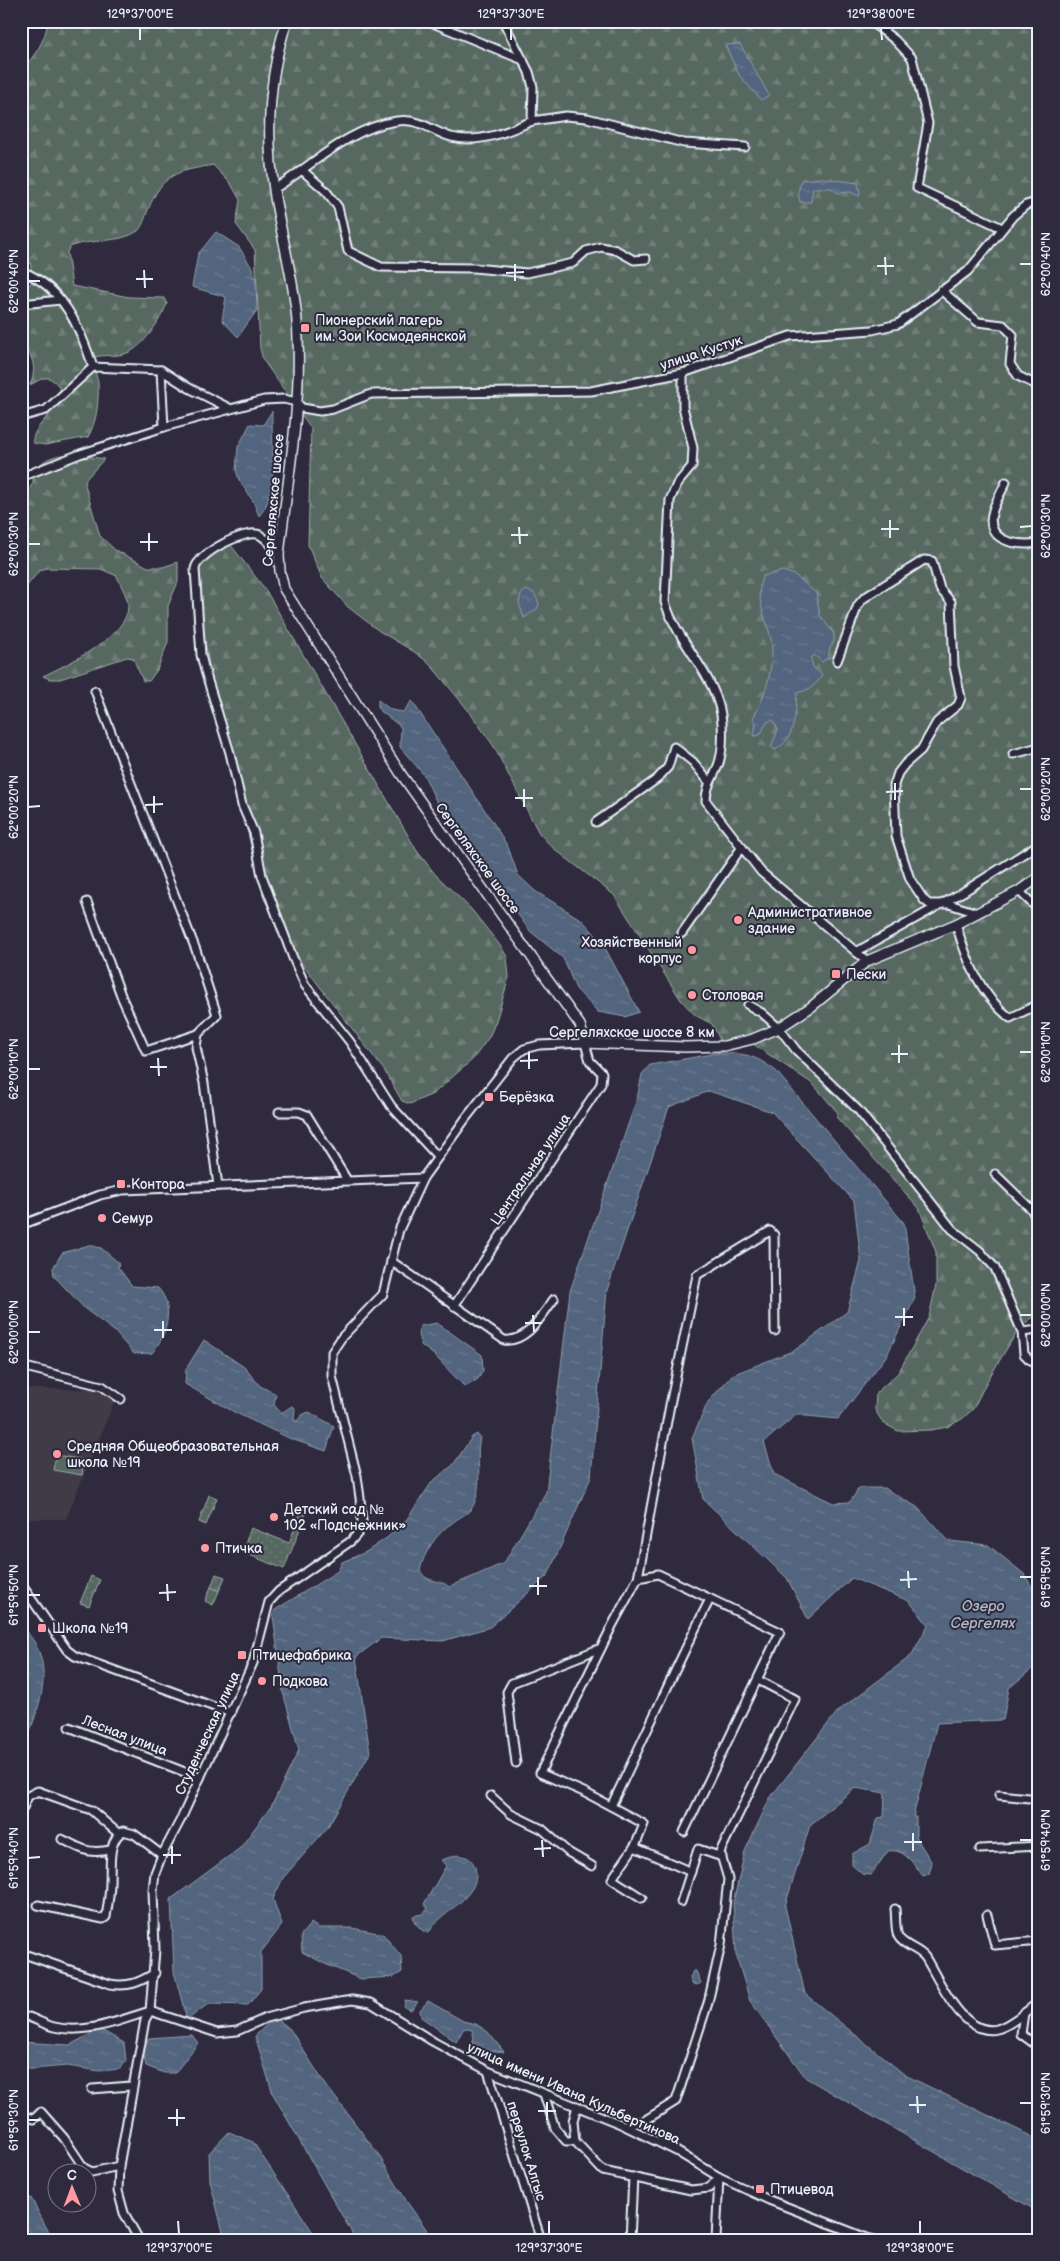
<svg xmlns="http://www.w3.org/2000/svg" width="1060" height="2261" viewBox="0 0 1060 2261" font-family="'Balsamiq Sans',sans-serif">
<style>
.built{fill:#413a46}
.forest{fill:url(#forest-firs);stroke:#a0acac}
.park{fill:url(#park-dots);stroke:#a0acac}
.pitch{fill:#576860;stroke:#a0acac}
.water{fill:url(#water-ripples);stroke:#8f9daf}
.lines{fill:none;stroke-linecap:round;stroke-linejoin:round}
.minor-casing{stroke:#e8f1f8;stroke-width:11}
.major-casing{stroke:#e8f1f8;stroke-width:12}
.minor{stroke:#2f2a3d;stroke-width:7}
.major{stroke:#2f2a3d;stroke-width:9}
.ticks{fill:none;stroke:#e8f1f8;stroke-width:2}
.poi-dot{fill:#ff9aa2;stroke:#2f2a3d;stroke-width:2}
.labels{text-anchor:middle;stroke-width:4;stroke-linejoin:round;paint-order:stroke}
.poi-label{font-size:14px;fill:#e8f1f8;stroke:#2f2a3d;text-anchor:start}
.street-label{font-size:14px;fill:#e8f1f8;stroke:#2f2a3d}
.water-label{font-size:15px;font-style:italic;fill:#acb9c7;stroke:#2f2a3d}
.neatline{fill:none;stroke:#e8f1f8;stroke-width:2}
.ticks-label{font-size:12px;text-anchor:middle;fill:#e8f1f8}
</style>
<defs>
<pattern id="forest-firs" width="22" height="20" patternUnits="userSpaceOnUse" patternTransform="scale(1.25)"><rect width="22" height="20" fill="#576860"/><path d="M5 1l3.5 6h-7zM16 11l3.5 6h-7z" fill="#6f7e78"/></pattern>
<pattern id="park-dots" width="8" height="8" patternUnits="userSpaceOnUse" patternTransform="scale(1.25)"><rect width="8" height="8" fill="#576860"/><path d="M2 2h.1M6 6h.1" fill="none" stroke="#6f7e78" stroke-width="1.8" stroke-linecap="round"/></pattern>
<pattern id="water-ripples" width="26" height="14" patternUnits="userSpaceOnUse" patternTransform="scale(1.25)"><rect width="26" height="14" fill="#53657e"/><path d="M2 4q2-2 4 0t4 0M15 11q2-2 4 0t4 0" fill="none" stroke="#6c7c91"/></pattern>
</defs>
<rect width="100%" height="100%" fill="#2f2a3d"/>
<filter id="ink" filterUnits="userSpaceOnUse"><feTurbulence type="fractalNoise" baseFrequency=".02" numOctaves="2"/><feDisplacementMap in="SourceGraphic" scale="10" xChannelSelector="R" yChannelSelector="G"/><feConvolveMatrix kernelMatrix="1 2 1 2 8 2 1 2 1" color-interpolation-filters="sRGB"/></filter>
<g filter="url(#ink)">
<polygon class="built" points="21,1389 95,1389 115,1400 66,1519 21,1519"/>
<g class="forest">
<path d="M48,21H1039V1313L1020,1327L987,1381L973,1409L962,1419L947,1427L931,1430L898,1431L883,1423L875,1410L876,1393L898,1373L929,1317L936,1285V1252L919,1208L836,1117L838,1113L813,1084L747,1040L722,1044L712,1024L695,1015L681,1000L614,895L552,847L539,833L493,745L468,710L429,663L413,651L379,631L348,607L322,578L308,545L311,428L263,360L260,348L255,250L236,224L240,200L231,184L213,165C175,172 163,173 148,210C145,217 143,226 138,231C119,244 90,238 70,247L67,252L72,286L129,297L164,298L167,304C160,320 144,347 127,353C118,357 105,354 95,357C91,366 97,374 98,383C99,402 97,421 88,437L45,445L33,443C29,423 83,397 49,378H43L30,385C39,363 29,356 22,337C17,325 21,305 21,293L33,281L30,261L21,250V70C35,56 45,42 48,21Z"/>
<path d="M74,454L104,459L86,479L85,485L100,536L115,550L148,567H163L178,562V582L168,606V642L157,670L149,681H143L133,658L127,657L60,679H50L43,676C66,665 126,637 128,608C129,598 120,585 117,576L101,569L46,568L39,571L21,593V502L33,483V474C43,457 55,455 74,454Z"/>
<polygon points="226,539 265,589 417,851 435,874 471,909 502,948 507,957 509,977 496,1021 489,1037 473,1059 433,1094 410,1104 402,1101 384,1070 294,953 264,899 215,698 205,641 200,628 196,607 195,556"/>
</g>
<g class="park">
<polygon points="209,1495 217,1498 206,1525 199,1522"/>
<polygon points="301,1512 306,1514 284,1569 242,1552 251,1528 289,1543"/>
<polygon points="216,1574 225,1577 219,1591 211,1587"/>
<polygon points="91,1576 100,1580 89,1606 80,1603"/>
</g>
<g class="pitch">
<polygon points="56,1455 84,1460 82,1475 53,1470"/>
<polygon points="211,1587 219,1591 213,1605 205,1601"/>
</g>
<g class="water">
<polygon points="740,44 769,95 761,100 739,75 725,45"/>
<polygon points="822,178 858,183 860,193 859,196 850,192 838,193 831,188 813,188 811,202 800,202 798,193 801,180"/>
<polygon points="216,232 239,247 252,268 256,282 257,310 238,337 222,320 226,297 192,287 198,254"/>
<path d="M272,411C271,439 280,494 259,516L253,501L239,480L236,470L238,447L250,424L263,425Z"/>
<path d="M783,571L795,575L816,593L820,615L834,634V642L830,648L828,658L822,662L814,655L811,658L813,667L822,675C816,686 809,690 797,693C795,715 796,739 775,750L771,747L778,730L773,720L767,722L760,735L754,736L756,723L753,718C764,700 773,670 772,648C771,625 752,598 763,576Z"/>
<polygon points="526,590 534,593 539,603 537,609 524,618 519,603 521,594"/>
<polygon points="378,700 391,710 403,712 412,701 494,824 508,847 518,875 535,891 582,920 602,942 639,1012 625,1017 598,1012 576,989 563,958 530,931 438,805 424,775 400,747 401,727 378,709"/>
<path d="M718,1053C745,1053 755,1055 776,1071L904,1223L915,1298L887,1355L838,1419L796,1415L764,1442L774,1474L833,1503L850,1502L859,1488H884L917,1507L949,1541L988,1545L1024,1574L1039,1598V1663L1009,1688L1003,1720L937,1723L913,1817H916V1837L932,1863L929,1874L923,1876C913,1864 905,1848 888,1851L871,1875L862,1874L852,1865V1854L870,1844L878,1818L884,1817L885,1793L855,1788L810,1825L785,1906L805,1994L905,2075L1039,2140V2215L1030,2207L806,2078L750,2001L736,1955L733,1903L745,1851L770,1798L838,1711L911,1656L928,1625L909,1601L852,1578L808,1619L787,1578L703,1499L692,1438L708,1402L732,1375L795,1350L847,1312L861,1261L854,1201L772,1112L709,1091L669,1107L607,1290L591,1477L548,1575L490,1627L443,1641L381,1638L356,1657L370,1753L327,1828L283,1878L273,1899L282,1925L261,1952V1989L248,2005L208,2004L187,2020L174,1972L171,1899L240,1848L272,1805L299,1750L283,1692L273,1615L275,1610L338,1571L342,1562L366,1552L388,1537L407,1519L432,1482L453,1465L472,1437L477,1434L480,1438C475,1460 484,1485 473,1506C469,1514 459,1517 452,1523C437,1533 424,1552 420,1570C426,1584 440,1578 449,1587L504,1563L546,1492L570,1291L637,1099L642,1074L650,1065Z"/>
<path d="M89,1245L101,1248L119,1263L118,1267L132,1286L158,1288C175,1306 167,1336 152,1353L134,1354L114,1331L85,1309L54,1276L53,1268L62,1253Z"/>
<polygon points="437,1323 482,1355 483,1371 478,1379 467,1386 463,1385 434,1355 421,1345 418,1335 420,1326"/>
<polygon points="204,1340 244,1367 260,1386 276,1394 274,1405 281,1413 292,1406 295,1408 294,1420 297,1421 302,1415 309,1412 334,1426 326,1451 291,1439 236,1413 185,1384 186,1369"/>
<path d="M21,1626C61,1663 38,1711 21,1753Z"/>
<path d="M457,1855C466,1856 472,1858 475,1867C483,1897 441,1911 430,1931L425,1933L415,1923L413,1916L422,1914L428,1909L424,1904L446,1866L441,1860Z"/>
<polygon points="311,1923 318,1928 352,1928 383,1934 401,1956 402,1972 394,1977 361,1979 325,1964 302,1952 301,1935"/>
<polygon points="693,1971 696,1971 701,1983 697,1985 692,1984 690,1978"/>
<polygon points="405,2000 418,2002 411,2010 404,2007"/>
<polygon points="428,2001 463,2021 476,2024 488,2032 504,2052 471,2048 474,2038 472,2030 464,2028 456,2042 421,2017 420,2010"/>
<polygon points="275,2017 290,2029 323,2081 378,2154 407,2202 434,2240 356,2240 273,2094 255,2036"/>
<polygon points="96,2031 103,2031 124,2043 126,2060 120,2069 100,2071 67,2066 21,2070 21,2042 70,2045"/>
<polygon points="192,2035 198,2043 175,2073 164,2073 146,2066 143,2049 149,2038"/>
<polygon points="229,2132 253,2142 318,2240 225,2240 210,2181 209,2153"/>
<polygon points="31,2198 53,2240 31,2240 21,2206 21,2202"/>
</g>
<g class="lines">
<g class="minor-casing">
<g id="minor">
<polyline points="428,21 523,60"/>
<polyline points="870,21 895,40 912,58 928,123 917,188 1002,228"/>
<polyline points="532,121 566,116 587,118 684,143 745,147"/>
<polyline points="303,171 326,191 338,207 348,251 381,267 474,268 527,273 573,263 586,251 601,247 616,250 634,260 646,259"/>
<path d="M274,189C313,165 349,128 397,121C421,118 430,131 451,137C479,144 507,132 532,121L533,87L529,72L503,21"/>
<path d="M21,271C63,286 80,328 93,367"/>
<polyline points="941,290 978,322 1003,325 1013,335 1010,364 1018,376 1039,386"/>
<polyline points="21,304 61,300"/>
<polyline points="161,370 164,427"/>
<path d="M683,373V407L693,448L692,466L677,484L670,500L665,602C678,645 719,677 722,723C723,737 723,755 717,768C712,780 706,787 706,801L761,872L867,961"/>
<polyline points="21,417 46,410 93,367 161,370 189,388 229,408"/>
<polyline points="21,477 80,454 164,427 264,400 284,399 296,402 302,408 320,411 333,409 371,394 591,391 683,373 790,336 872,330 898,324 968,271 1013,216 1026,205 1039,201"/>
<path d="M1006,482C1002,491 996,501 993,510C983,542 1017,546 1039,543"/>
<path d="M279,555C274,548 267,539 260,535C246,528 197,554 195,569L201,655L205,671L230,753L242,805L254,833L262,876L293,958L305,985L350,1042L391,1106L438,1157"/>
<polyline points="837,661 858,605 864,598 924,560 932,561 940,589 951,602 954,666 961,698 958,705 937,722 921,750 905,764 898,773 894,785 896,836 910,879 924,900 929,904 949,904 977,913"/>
<polyline points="95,691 196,950 217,1015 198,1034 196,1047 204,1083 218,1186"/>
<polyline points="1013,754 1039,747"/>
<polyline points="596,822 657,779 668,767 674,747 693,762 709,782"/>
<polyline points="1019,891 1039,910"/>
<polyline points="87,902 122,998 146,1051 198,1034"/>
<path d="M956,924C967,961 979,993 1010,1018L1039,1004"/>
<polyline points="682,933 742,847"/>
<polyline points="856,952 963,892 1039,844"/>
<polyline points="748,1005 762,1013 779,1028 796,1050 859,1111 952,1229 980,1251 995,1268 1022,1332 1024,1354 1029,1359 1039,1364"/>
<polyline points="279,1112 299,1112 307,1115 347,1180"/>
<polyline points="995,1174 1032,1210 1039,1225"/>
<polyline points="21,1225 100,1195 123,1190 423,1178"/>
<path d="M391,1261L504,1340C527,1343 542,1315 554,1299"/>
<polyline points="1022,1332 1039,1330"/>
<polyline points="21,1366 102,1386 121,1399"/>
<polyline points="638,1578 658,1574 780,1632 684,1832"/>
<polyline points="21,1584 67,1650 75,1656 231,1713"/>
<polyline points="69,1727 200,1778"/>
<polyline points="516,1763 507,1692 512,1683 601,1648"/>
<polyline points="999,1795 1039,1799"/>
<polyline points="491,1796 511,1814 542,1829 568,1852 592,1866"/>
<path d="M611,1806C645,1737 675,1668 710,1599"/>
<polyline points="21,1812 28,1796 38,1791 91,1810 119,1834"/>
<path d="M62,1839C83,1850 88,1854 111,1850"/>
<polyline points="634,1847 691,1872"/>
<polyline points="980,1849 1039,1846"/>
<polyline points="642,1898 612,1879 636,1844 644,1824 586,1793 540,1773 613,1624 638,1578 670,1405 697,1275 770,1231 774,1235 775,1331"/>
<polyline points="681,1902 698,1849 722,1857"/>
<path d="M38,1905L103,1919L106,1917C108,1905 110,1893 110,1882C111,1866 107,1841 123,1831L134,1834L162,1855"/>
<path d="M895,1909C896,1917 895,1929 898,1936C903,1946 918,1948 925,1957C939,1979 962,2037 997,2029C1012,2025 1027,2010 1039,2002"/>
<polyline points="987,1915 995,1945 1039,1941"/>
<path d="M21,1953L110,1984C129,1987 138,1983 155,1973"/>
<polyline points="150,2011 217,2033 237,2031 266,2018 304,2008 352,2000 371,2003 434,2042 488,2071 623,2125 676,2151 719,2177 769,2200 872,2240"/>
<polyline points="1024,2013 1021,2034 1039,2047"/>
<path d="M29,2017C37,2020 46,2025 54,2027C86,2035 120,2020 150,2011"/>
<polyline points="488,2071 541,2240"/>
<polyline points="92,2089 131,2086"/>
<polyline points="544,2094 555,2128 566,2141 575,2141 603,2171 691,2190 709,2188 719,2177"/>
<polyline points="21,2115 34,2119 41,2112 64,2138 84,2168 92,2172 119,2166"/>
<polyline points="623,2125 644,2121 676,2101 708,2003 721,1945 728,1879 720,1852 795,1699 758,1680"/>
<polyline points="575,2141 573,2121 577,2106"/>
<polyline points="21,2239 21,2240"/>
<polyline points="139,2240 124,2213 118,2191 119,2166 145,2020 150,2011 155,1950 153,1890 155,1873 162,1855 181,1819 253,1663 269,1602 279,1591 351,1541 358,1533 362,1521 360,1498 357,1476 332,1376 332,1352 342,1337 383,1294 399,1230 423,1178 466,1118 513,1058 524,1049 539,1045 585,1043 590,1061 602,1073 601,1084 454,1306"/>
<polyline points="630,2240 633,2177"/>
<polyline points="716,2240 719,2177"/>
</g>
</g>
<g class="major-casing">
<path id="major" d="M287,21C268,77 266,139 275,197C283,244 297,291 298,339C301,411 287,484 279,555L280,571L284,589L401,774L580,1025L585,1043L685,1047L724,1046L753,1039L779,1028L811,1007L867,961L956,924L1019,891L1039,877"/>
</g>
<use href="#minor" class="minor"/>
<use href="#major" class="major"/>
</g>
</g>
<path class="ticks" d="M140,28V40M511,28V40M881,28L882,40M885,257L886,275M515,264V281M1020,264H1032M877,266H894M144,270L145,288M506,273L524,272M136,279H153M28,281H40M890,520V538M519,527L520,544M1020,527L1032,526M881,529H899M149,533V551M511,535H528M140,542H158M28,544H40M895,783V800M524,789V807M1020,789H1032M886,792L903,791M154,796V813M515,798H533M145,805L163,804M28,807L40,806M899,1045V1063M529,1052V1069M1020,1052H1032M891,1054H908M158,1058L159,1076M520,1061L538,1060M150,1067H167M28,1069H40M904,1308V1326M533,1315L534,1332M1020,1315H1032M895,1317H913M163,1321V1338M525,1323H542M154,1330H172M28,1332H40M908,1571L909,1588M538,1577V1595M1020,1577H1032M900,1580L917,1579M167,1584L168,1601M529,1586H547M159,1593L176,1592M28,1595H40M913,1833V1851M542,1840L543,1857M1020,1840H1032M904,1842H922M172,1846V1864M534,1849L551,1848M163,1855H181M28,1858L40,1857M917,2096L918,2113M547,2102V2120M1020,2103H1032M909,2105H926M177,2109V2126M538,2111H556M168,2118H185M28,2120H40M178,2221L179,2234M549,2221V2234M920,2221V2234"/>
<g class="poi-dot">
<rect x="300" y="323" width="10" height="10" rx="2.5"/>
<circle cx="738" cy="920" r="5"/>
<circle cx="692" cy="950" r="5"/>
<rect x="831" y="969" width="10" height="10" rx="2.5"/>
<circle cx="692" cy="995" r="5"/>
<rect x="484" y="1092" width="10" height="10" rx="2.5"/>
<rect x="116" y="1179" width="10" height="10" rx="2.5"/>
<circle cx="102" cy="1218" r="5"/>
<circle cx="57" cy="1454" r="5"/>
<circle cx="274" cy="1517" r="5"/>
<circle cx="205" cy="1548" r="5"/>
<rect x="37" y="1623" width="10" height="10" rx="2.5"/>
<rect x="237" y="1650" width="10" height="10" rx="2.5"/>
<circle cx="262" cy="1681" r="5"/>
<rect x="755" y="2184" width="10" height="10" rx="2.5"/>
</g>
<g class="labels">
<g class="poi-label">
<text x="315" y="325">Пионерский лагерь<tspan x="315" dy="16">им. Зои Космодеянской</tspan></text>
<text x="748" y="917">Административное<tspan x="748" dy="16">здание</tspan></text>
<text x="682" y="947" text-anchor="end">Хозяйственный<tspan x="682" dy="16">корпус</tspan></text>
<text x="846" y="979">Пески</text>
<text x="702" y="1000">Столовая</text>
<text x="499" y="1102">Берёзка</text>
<text x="131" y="1189">Контора</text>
<text x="112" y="1223">Семур</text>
<text x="67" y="1451">Средняя Общеобразовательная<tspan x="67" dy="16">школа №19</tspan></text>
<text x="284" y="1514">Детский сад №<tspan x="284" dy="16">102 «Подснежник»</tspan></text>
<text x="215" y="1553">Птичка</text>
<text x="52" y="1633">Школа №19</text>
<text x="252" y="1660">Птицефабрика</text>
<text x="272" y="1686">Подкова</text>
<text x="770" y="2194">Птицевод</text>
</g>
<g class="street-label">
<text transform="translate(701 352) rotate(-18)" y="5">улица Кустук</text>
<text transform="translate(273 500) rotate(-85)" y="5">Сергеляхское шоссе</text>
<text transform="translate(478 858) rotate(54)" y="5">Сергеляхское шоссе</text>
<text x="632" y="1037">Сергеляхское шоссе 8 км</text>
<text transform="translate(530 1169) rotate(-56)" y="5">Центральная улица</text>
<text transform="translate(207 1733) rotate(-65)" y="5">Студенческая улица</text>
<text transform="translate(125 1735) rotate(21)" y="5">Лесная улица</text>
<text transform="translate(574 2093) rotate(24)" y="5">улица имени Ивана Кульбертинова</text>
<text transform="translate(527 2151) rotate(73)" y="5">переулок Алгыс</text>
</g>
<g class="water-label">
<text x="983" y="1611">Озеро<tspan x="983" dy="17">Сергелях</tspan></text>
</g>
</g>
<rect width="1060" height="2261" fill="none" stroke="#2f2a3d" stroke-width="55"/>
<g transform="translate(72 2188) rotate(359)"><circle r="24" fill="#2f2a3d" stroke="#797a88"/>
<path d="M0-4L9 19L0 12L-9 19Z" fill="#ff9aa2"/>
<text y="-8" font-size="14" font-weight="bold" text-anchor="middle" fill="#e8f1f8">С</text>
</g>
<rect x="28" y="28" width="1004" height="2206" class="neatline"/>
<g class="ticks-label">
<text x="140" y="18">129°37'00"E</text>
<text x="511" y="18">129°37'30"E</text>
<text x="881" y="18">129°38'00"E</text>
<text transform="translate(1046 264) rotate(-90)" y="4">62°00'40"N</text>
<text transform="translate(14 281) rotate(-90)" y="4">62°00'40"N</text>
<text transform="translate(1046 526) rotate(-90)" y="4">62°00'30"N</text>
<text transform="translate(14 544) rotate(-90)" y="4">62°00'30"N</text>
<text transform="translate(1046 789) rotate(-90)" y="4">62°00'20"N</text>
<text transform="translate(14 807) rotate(-90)" y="4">62°00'20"N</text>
<text transform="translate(1046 1052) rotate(-90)" y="4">62°00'10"N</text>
<text transform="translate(14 1069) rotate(-90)" y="4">62°00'10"N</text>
<text transform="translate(1046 1315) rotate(-90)" y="4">62°00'00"N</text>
<text transform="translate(14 1332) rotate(-90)" y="4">62°00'00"N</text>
<text transform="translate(1046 1577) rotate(-90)" y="4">61°59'50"N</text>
<text transform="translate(14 1595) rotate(-90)" y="4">61°59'50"N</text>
<text transform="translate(1046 1840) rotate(-90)" y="4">61°59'40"N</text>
<text transform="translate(14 1858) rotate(-90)" y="4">61°59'40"N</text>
<text transform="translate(1046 2103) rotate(-90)" y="4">61°59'30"N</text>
<text transform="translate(14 2120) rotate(-90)" y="4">61°59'30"N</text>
<text x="179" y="2252">129°37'00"E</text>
<text x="549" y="2252">129°37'30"E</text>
<text x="920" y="2252">129°38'00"E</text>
</g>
</svg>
